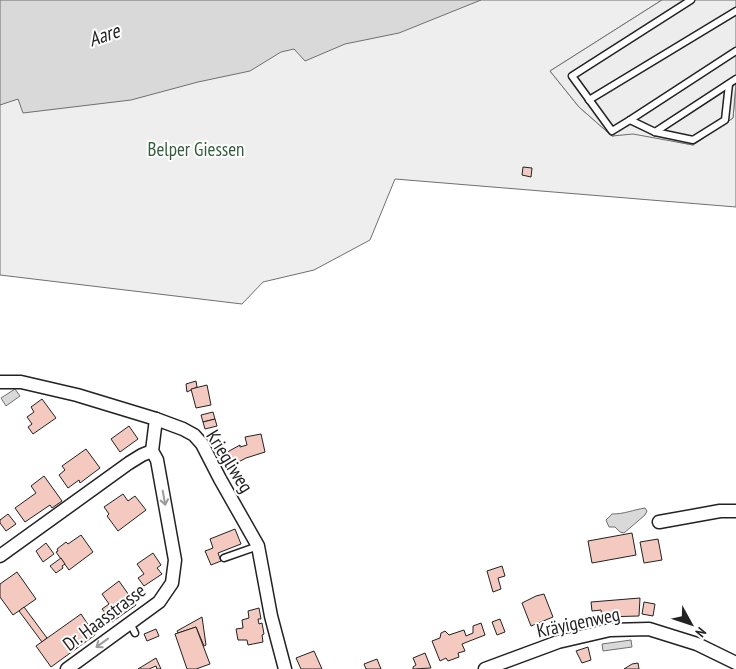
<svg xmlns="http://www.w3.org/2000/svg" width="736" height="669" viewBox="0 0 736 669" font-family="'PT Sans Narrow',sans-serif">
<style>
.green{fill:#eee;stroke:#6f6f6f}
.parking{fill:#ededed;stroke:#6f6f6f}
.water{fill:#d9d9d9;stroke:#6f6f6f}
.building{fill:#f3c9c0;stroke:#222}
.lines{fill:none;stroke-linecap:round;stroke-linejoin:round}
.service-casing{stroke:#222;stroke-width:9}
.minor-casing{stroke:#222;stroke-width:15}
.service{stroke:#fff;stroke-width:6}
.minor{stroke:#fff;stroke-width:12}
.oneway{stroke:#9c9c9c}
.labels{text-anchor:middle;stroke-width:4;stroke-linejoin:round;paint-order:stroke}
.park-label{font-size:19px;fill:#2f5e38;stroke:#fff}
.street-label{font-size:19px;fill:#222;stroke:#fff}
.water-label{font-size:20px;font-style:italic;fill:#222;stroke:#fff}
</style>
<rect width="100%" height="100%" fill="#fff"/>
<polygon class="green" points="0,0 662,0 550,71 579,107 612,136 633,133 693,145 733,118 736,83 736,207 395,179 370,240 314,270 263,282 242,304 0,275"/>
<polygon class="parking" points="662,0 736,0 736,83 733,118 693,145 633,134 612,136 579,107 550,71"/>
<g class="water">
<polygon points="0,0 481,0 399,33 345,44 305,61 294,49 281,52 250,71 198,82 131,100 23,113 18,99 0,105"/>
<polygon points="15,389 20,396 6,406 1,398"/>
<path d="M645,508L647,511L645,515L624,533L620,532L615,527H609L606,520L612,514C625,514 632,510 645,508Z"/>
<polygon points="631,640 632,647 603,651 602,644"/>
</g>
<g class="building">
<polygon points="523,167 532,168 531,177 522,175"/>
<polygon points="196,381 197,387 187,392 186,384"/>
<polygon points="207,385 211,405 196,408 191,389"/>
<polygon points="42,399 56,418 33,434 28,427 32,424 27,417 34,412 31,407"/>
<polygon points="213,412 215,419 203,422 201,415"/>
<polygon points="215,419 217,426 205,429 203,422"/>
<polygon points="129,426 138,439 120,452 111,439"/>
<polygon points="261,434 265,452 246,458 229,467 222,455 240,445 240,447 247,445 245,437"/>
<polygon points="86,449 100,468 80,483 79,480 68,488 59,475 65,470 62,466"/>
<polygon points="44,476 62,501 52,508 50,505 25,522 15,508 36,493 31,486"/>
<polygon points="123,494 128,501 135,496 146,510 118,531 107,516 109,514 104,507"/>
<polygon points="8,514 16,524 6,531 0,523 0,520"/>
<polygon points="235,529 241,544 218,553 221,561 211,565 205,551 213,548 210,539"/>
<polygon points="632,533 636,555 592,563 588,541"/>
<polygon points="81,535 93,552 69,570 56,552 58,551 57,549 66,542 68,544"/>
<polygon points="658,539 662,560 644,563 640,542"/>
<polygon points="46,543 54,554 43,562 36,551"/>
<polygon points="153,553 161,565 157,568 162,574 144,586 138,578 144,574 137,564"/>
<polygon points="61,558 65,564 62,566 63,568 56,573 50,566"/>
<polygon points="502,566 505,576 498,578 501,589 493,592 487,571"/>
<polygon points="17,572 36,599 13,615 0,597 0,584"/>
<polygon points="119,581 136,605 112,622 102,609 109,604 102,594"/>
<polygon points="544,594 553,617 531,626 522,603 536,596"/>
<polygon points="640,598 639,616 602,617 601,610 592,611 591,602"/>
<polygon points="644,602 655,604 653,616 642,614"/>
<polygon points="24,607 47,638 42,642 19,611"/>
<polygon points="259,608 261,619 258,619 259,624 262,623 264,634 262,635 263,642 248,645 247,640 238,640 236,629 243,628 242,620 249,618 248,611"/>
<polygon points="81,614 95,635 51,667 36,646"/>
<polygon points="202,617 206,645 204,646 196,627 178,633 177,631"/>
<polygon points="500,619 505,632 497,635 492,622"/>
<polygon points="481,623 485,635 462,644 465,651 458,653 459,657 448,661 446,658 440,661 432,641 440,638 441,633 445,631 449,635 464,630 466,636 473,633 473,626"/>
<polygon points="196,627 210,664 196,669 187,669 175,634"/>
<polygon points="156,629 159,636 147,641 144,634"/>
<polygon points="588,647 591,660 582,663 576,651"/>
<polygon points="314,651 322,669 301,669 296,658"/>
<polygon points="425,653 431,668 413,669 413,667 416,665 413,658"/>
<polygon points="156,658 161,669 157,669 156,666 149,669 138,669"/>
<polygon points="377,659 381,669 366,669 364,664"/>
<polygon points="638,663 639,669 624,669 632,664"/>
</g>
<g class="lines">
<g class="service-casing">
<g id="service">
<polyline points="691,0 572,76 612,131 630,120 655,132 693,140 725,120 729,84"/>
<polyline points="589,100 736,11"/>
<polyline points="630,120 736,51"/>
<polyline points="655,132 736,79"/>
<polyline points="224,558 258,546"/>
<polyline points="130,623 135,633"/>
</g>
</g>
<g class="minor-casing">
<g id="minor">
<polyline points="0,382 21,382 77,395 156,419 183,429 194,435 202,444 220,479 258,546 271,616 285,669"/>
<polyline points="659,522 720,511 736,511"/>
<polyline points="0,556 129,463 142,455 152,451"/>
<polyline points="67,669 159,602 172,583 175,560 157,460 152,451 156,419"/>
<polyline points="485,669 558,642 610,630 649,629 697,644 736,663"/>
</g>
</g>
<use href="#service" class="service"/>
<use href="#minor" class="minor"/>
</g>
<defs><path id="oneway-shaft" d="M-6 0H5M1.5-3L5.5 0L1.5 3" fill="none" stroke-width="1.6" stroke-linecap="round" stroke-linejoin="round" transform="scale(1.25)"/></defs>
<g class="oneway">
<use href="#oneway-shaft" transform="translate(164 498) rotate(80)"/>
<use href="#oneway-shaft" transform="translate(102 643) rotate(144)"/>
</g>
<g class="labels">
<g class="park-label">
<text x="196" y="156">Belper Giessen</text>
</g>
<g class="street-label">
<text transform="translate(230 461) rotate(58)" y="7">Kriegliweg</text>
<text transform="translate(104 617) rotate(-37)" y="7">Dr. Haasstrasse</text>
<text transform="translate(578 622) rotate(-12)" y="7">Kräyigenweg</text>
</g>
<g class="water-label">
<text transform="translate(104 35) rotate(-19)" y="7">Aare</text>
</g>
</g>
<g transform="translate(691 624) rotate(130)" stroke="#ffffff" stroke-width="4" paint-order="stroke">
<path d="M0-4L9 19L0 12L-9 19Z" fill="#222222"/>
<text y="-8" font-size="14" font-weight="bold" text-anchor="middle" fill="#222222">N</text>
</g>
</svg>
